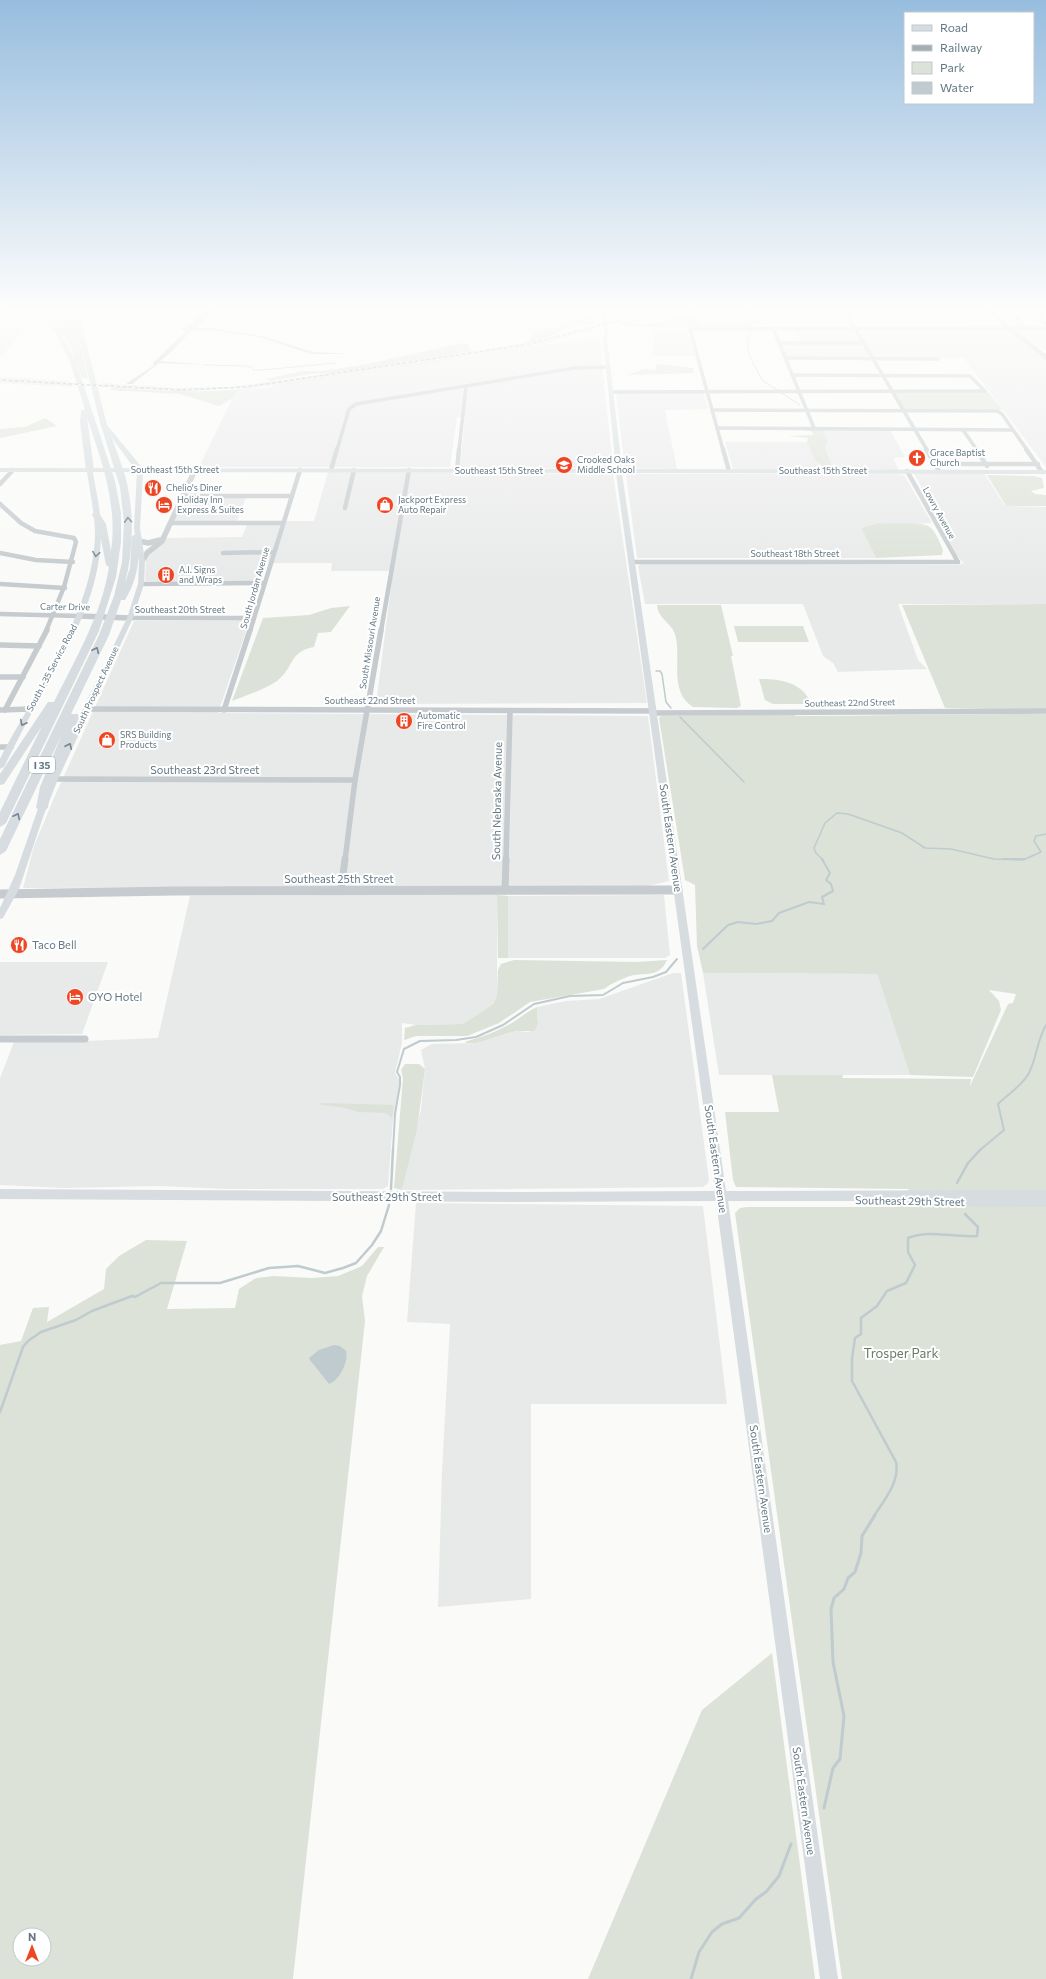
<svg xmlns="http://www.w3.org/2000/svg" width="1046" height="1979" viewBox="0 0 1046 1979" font-family="Commissioner,sans-serif">
<style>
.built{fill:#e8eae9}
.green{fill:#dce2d8;fill-rule:evenodd}
.water{fill:#bfcbcf}
.lines{fill:none;stroke-linecap:round;stroke-linejoin:round}
.stream-far4{stroke:#bfcbcf;stroke-width:1}
.stream-far3{stroke:#bfcbcf;stroke-width:1.5}
.stream-far2{stroke:#bfcbcf;stroke-width:2}
.stream-far1{stroke:#bfcbcf;stroke-width:2.5}
.stream{stroke:#bfcbcf;stroke-width:3}
.minor-far3{stroke:#c5cbce;stroke-width:3.5}
.minor-far2{stroke:#c5cbce;stroke-width:4.5}
.minor-far1{stroke:#c5cbce;stroke-width:5.5}
.minor{stroke:#c5cbce;stroke-width:7}
.tertiary-far2{stroke:#c5cbce;stroke-width:4.5}
.tertiary-far1{stroke:#c5cbce;stroke-width:5.5}
.tertiary{stroke:#c5cbce;stroke-width:9}
.secondary{fill:#d6dcdf;fill-rule:evenodd}
.motorway{fill:#d6dcdf;fill-rule:evenodd}
.rail-casing{stroke:#a6aeb3;stroke-width:1.5}
.rail{stroke:#fff;stroke-width:1;stroke-dasharray:3;stroke-linecap:butt}
.oneway{stroke:#748792}
.labels{text-anchor:middle;stroke-width:4;stroke-linejoin:round;paint-order:stroke}
.far-poi-label{font-size:9px;fill:#637884;stroke:#fff;text-anchor:start}
.far-street-label{font-size:9px;fill:#637884;stroke:#fff}
.shield{fill:#fff;stroke:#92a0a9;stroke-width:1}
.shield-label{font-size:10px;font-weight:bold;fill:#637884}
.street-label{font-size:11px;fill:#637884;stroke:#fff}
.poi-label{font-size:11px;fill:#637884;stroke:#fff;text-anchor:start}
.near-park-label{font-size:13px;fill:#697b63;stroke:#fff}
</style>
<rect width="100%" height="100%" fill="#fafaf8"/>
<g class="built">
<polygon points="693,307 738,307 744,311 747,318 738,323 739,327 700,327"/>
<polygon points="596,325 596,330 534,346 599,336 613,467 611,468 460,468 465,417 457,417 450,467 199,467 236,391 268,388 276,385 194,391 102,387 102,383 174,388 230,387 336,373 526,343"/>
<polygon points="27,326 27,327 0,358 0,327"/>
<polygon points="795,329 1007,329 1046,358 1046,467 964,358 787,357 780,343 801,343"/>
<polygon points="1012,329 1046,329 1046,351"/>
<polygon points="687,330 695,356 652,356 654,344 652,331"/>
<polygon points="0,377 69,381 73,387 0,383"/>
<polygon points="703,392 708,409 665,410 677,469 625,468 616,393"/>
<polygon points="822,429 890,430 905,457 893,458 899,470 832,469 825,447 825,436"/>
<polygon points="725,442 807,442 821,469 733,469"/>
<polygon points="328,472 613,474 647,703 376,704 393,571 331,571 332,563 266,563 260,582 145,581 146,558 166,538 242,537 248,522 174,522 186,497 246,497 237,521 314,521"/>
<polygon points="914,473 984,473 1005,506 1046,507 1046,604 898,604 918,660 927,669 838,672 833,663 823,656 803,604 645,604 638,566 641,563 958,565 964,563 957,556"/>
<polygon points="626,474 897,474 904,475 932,523 897,525 879,523 861,528 876,558 637,558"/>
<polygon points="250,620 218,713 648,716 669,881 648,886 23,888 34,846 54,798 134,621"/>
<polygon points="336,895 497,895 497,996 493,1004 463,1024 416,1025 402,1023 402,1043 395,1073 399,1079 399,1091 393,1119 388,1186 383,1189 226,1189 160,1186 64,1188 0,1185 0,1078 14,1042 63,1042 158,1038 190,896"/>
<polygon points="664,895 670,955 665,958 508,958 508,896"/>
<polygon points="0,962 108,962 82,1034 0,1035"/>
<polygon points="673,973 681,973 709,1180 707,1184 703,1187 402,1190 421,1109 425,1069 421,1050 426,1047 432,1044 477,1043 517,1031 529,1032 538,1024 537,1007 566,1001 599,999"/>
<polygon points="703,973 877,974 910,1075 719,1075"/>
<polygon points="416,1203 703,1206 727,1404 531,1404 531,1599 438,1607 442,1472 450,1324 407,1322"/>
</g>
<g class="green">
<polygon points="738,307 747,307 751,320 751,327 739,327 738,323 747,318 744,311"/>
<polygon points="750,307 771,307 786,310 811,309 826,312 905,312 912,310 911,307 923,307 928,314 763,315 761,316 760,321 755,324"/>
<polygon points="994,307 1007,307 1023,327 1016,328"/>
<polygon points="72,309 88,379 82,378 70,345 45,310"/>
<polygon points="683,315 690,317 694,325 691,327 625,327 618,323 649,316 632,322 642,324 662,322"/>
<polygon points="583,318 593,318 595,320 592,323 564,329 557,334 526,343 534,335 534,333 529,331 558,327 573,320"/>
<polygon points="462,343 468,344 469,348 473,351 334,373 310,374 271,381 265,379 303,371 323,371 367,364"/>
<path d="M453,358L454,359L237,391L233,398L219,406L180,394L110,390L112,388C152,390 191,393 231,390C305,384 379,369 453,358Z"/>
<polygon points="658,364 693,368 694,373 628,375 644,369 655,370 656,365"/>
<polygon points="898,391 988,392 1003,410 904,409 894,392"/>
<polygon points="45,418 57,426 0,438 0,429 25,427"/>
<polygon points="792,429 822,429 828,441 825,447 832,467 822,466 815,460 807,442 808,438 788,436 813,435 813,433 810,431"/>
<polygon points="987,475 1033,476 1042,478 1044,488 1031,491 1035,494 1046,495 1046,506 1006,506"/>
<path d="M879,523C891,525 924,520 931,528C936,533 940,543 943,550L942,555L876,558L861,528Z"/>
<polygon points="1046,604 1046,710 945,708 902,605"/>
<path d="M657,605H721L733,656H731L741,706L737,708L693,707C668,691 682,658 675,634C671,622 658,619 657,605Z"/>
<path d="M350,606L331,632L318,633L314,647C288,652 295,667 277,681C264,690 247,695 232,701L263,618L309,615L331,608Z"/>
<polygon points="734,626 803,626 809,642 738,642"/>
<path d="M759,679C780,679 803,682 811,704H773L765,700Z"/>
<path d="M796,714L795,716C879,716 962,714 1046,714V1979H842L735,1213L740,1208L747,1207H895L909,1189L736,1187L733,1180L725,1112H779L772,1075H843L842,1078L971,1079L970,1086L1008,1004L1013,1003L1016,994L989,990L999,1001L1001,1010L973,1077L910,1075L877,974L703,973L697,946L695,885L685,880L659,718L661,716Z"/>
<polygon points="497,895 508,896 508,958 498,958"/>
<path d="M514,960L636,962L667,960C659,978 646,972 630,976C621,979 612,983 604,989L530,1002L499,1023L467,1036H416L404,1040L405,1028L416,1025L463,1024L493,1004L497,996L498,970L501,964Z"/>
<path d="M537,1007L538,1024L534,1031H516L477,1043H466L465,1042C481,1037 496,1032 510,1024C520,1018 527,1012 537,1007Z"/>
<polygon points="405,1064 419,1064 425,1069 417,1129 402,1190 394,1188 403,1078 401,1070"/>
<polygon points="325,1103 394,1105 392,1118 386,1113 358,1112 345,1108 316,1104"/>
<path d="M146,1240L187,1241L167,1309L235,1308L239,1289L256,1278L274,1276L312,1278L338,1276L362,1266L378,1247H384L367,1276L362,1296L365,1321L293,1979H0V1345L21,1341L33,1308L49,1307L47,1322L104,1289L106,1269L119,1256ZM20,1935H44V1959H20Z"/>
<polygon points="772,1653 815,1979 588,1979 702,1710"/>
</g>
<g class="water">
<polygon points="0,307 72,307 0,312"/>
<polygon points="810,307 902,307 905,311 824,311"/>
<path d="M209,308L213,310L197,328H211L262,336L313,352L352,354H311L259,337L209,330H194L189,333L171,352L160,361L211,365L159,363L132,384H126L153,366L154,362L186,331L181,329C194,324 198,315 209,308Z"/>
<path d="M334,1345L340,1346L346,1351C349,1361 339,1381 329,1384L310,1360L309,1358L319,1350Z"/>
</g>
<g class="lines">
<g class="stream-far4">
<polyline points="748,307 752,318 752,328 747,341 749,355 762,380 800,405"/>
<polyline points="205,365 247,366 252,367 253,370 262,370 336,363"/>
<polyline points="120,391 121,389"/>
</g>
<g class="stream-far3">
<polyline points="656,671 660,671 662,674 666,702 671,708"/>
<polyline points="680,717 744,782"/>
<polyline points="823,860 816,853 814,848 825,823 837,813 848,814 902,833 925,848 951,849 994,859 1023,860 1041,852 1034,841 1036,836 1046,834"/>
</g>
<g class="stream-far2">
<polyline points="1003,859 1025,859"/>
<polyline points="703,949 728,925 738,922 756,924 772,921 779,913 809,902 824,904 822,897 833,891 831,884 826,880 830,873 822,859"/>
<polyline points="393,1150 395,1114 400,1085 400,1077 397,1072 404,1049 420,1041 456,1040 476,1037 503,1025 534,1004 570,996 603,995 623,983 653,977 666,972 677,959"/>
<path d="M980,1150L1004,1130L998,1104C1008,1094 1022,1086 1029,1073C1037,1057 1037,1040 1046,1025"/>
</g>
<g class="stream-far1">
<polyline points="957,1183 968,1163 981,1149"/>
<polyline points="391,1189 393,1149"/>
<polyline points="0,1412 23,1347 28,1341 41,1332 76,1320 92,1311 132,1296 135,1297 161,1283 220,1283 269,1268 298,1266 325,1273 343,1268 356,1263 372,1245 381,1231 389,1205"/>
<path d="M874,1516C884,1500 900,1482 896,1462L852,1381V1359L855,1338L861,1334V1318L877,1306L887,1291L906,1283L915,1265L908,1252V1238C929,1229 954,1238 977,1236L978,1227L965,1214"/>
</g>
<g class="stream">
<polyline points="824,1808 833,1768 840,1759 844,1716 833,1662 831,1609 834,1598 844,1589 848,1578 855,1572 861,1553 862,1536 875,1515"/>
<polyline points="691,1979 699,1952 712,1932 722,1924 739,1918 756,1899 766,1892 779,1876 791,1844"/>
</g>
<g class="minor-far3">
<polyline points="689,307 697,328"/>
<polyline points="1008,307 1025,328"/>
<polyline points="1029,307 1046,324"/>
<polyline points="847,315 927,450"/>
<polyline points="773,328 814,428"/>
<polyline points="779,343 864,343"/>
<polyline points="786,358 938,359"/>
<polyline points="792,375 970,376 985,391"/>
<polyline points="611,392 985,391"/>
<polyline points="712,410 997,411 1002,414 1027,450"/>
<polyline points="717,428 1013,430"/>
<polyline points="963,430 977,450"/>
<polyline points="337,450 349,409 356,404 575,368 608,367"/>
<polyline points="459,450 466,386"/>
<polyline points="723,450 690,329 1046,328"/>
</g>
<g class="minor-far2">
<polyline points="723,449 729,471"/>
<polyline points="926,449 939,471"/>
<polyline points="976,449 987,466"/>
<polyline points="1026,449 1042,472"/>
<polyline points="934,464 1038,464"/>
<polyline points="331,470 337,449"/>
<polyline points="457,471 459,449"/>
<polyline points="907,471 958,562"/>
<polyline points="0,484 13,470"/>
<polyline points="183,496 292,496"/>
<polyline points="0,504 21,523 35,531 74,538 76,542 64,587 46,631"/>
<polyline points="345,508 354,470"/>
<polyline points="170,523 283,523"/>
<polyline points="0,553 36,560 73,562"/>
<polyline points="223,553 273,552"/>
<polyline points="632,562 958,562"/>
<polyline points="0,584 65,588"/>
<polyline points="141,584 264,583"/>
<polyline points="0,614 79,616"/>
<polyline points="130,618 254,618"/>
<polyline points="250,631 300,470"/>
<polyline points="381,631 409,470"/>
</g>
<g class="minor-far1">
<polyline points="0,645 39,646"/>
<polyline points="0,677 23,677"/>
<polyline points="87,709 653,711"/>
<polyline points="0,710 30,709"/>
<polyline points="5,710 47,630"/>
<polyline points="224,710 250,630"/>
<polyline points="653,713 1046,711"/>
<polyline points="0,747 11,747"/>
<polyline points="54,779 355,780"/>
<polyline points="345,860 355,780 381,630"/>
<polyline points="506,860 510,711"/>
</g>
<g class="minor">
<polyline points="341,891 345,859"/>
<polyline points="505,891 506,859"/>
<polyline points="0,1039 85,1039"/>
</g>
<polyline class="tertiary-far2" points="986,307 1009,328 1046,357"/>
<g class="tertiary-far1">
<polyline points="139,541 148,543 160,540"/>
<polyline points="142,561 147,553 162,541 195,470"/>
<polyline points="79,616 130,618"/>
</g>
<polyline class="tertiary" points="0,894 173,891 678,890"/>
<path class="secondary" d="M599,307H603L609,329L607,338L622,469L1046,470V474L622,473L726,1191L1046,1190V1207L884,1206L880,1205L878,1201H728L838,1979H820L716,1201L524,1202L0,1199V1189L524,1192L715,1191L616,473L143,472L140,528L145,561L144,584L133,618L58,779L43,817L19,889L3,918L0,919V908L15,875L40,803L71,733L127,618L138,584L139,561L134,528L137,472H93C96,493 102,514 101,535C100,599 65,653 35,707C24,727 14,747 4,767L0,769V759C35,691 93,613 95,535C95,514 90,493 87,472H0V468L616,469L603,338L605,329Z"/>
<g class="motorway">
<path d="M35,307H41L63,336L76,362L115,481L121,513V542L116,577L99,631L6,823L0,827V812L42,726L4,784L0,785V774L48,702H54C75,660 102,614 109,567L106,565L98,524L92,515L93,513H99L106,524L111,551C118,504 101,460 87,417L94,470L90,472L86,470L80,422L81,411L85,409L70,362L57,336Z"/>
<path d="M71,307H77L107,425L144,470L137,472L112,438C117,454 125,471 128,488C134,520 133,552 125,583L130,568L132,536L136,534L140,536C139,560 138,579 125,600H121L109,635L71,714H78L79,716L50,787L48,808L42,811L36,808L40,787L62,734L6,851L0,855V839L99,635L114,596L122,562L124,522L120,487L100,422Z"/>
</g>
<g class="rail-casing">
<polyline id="rail" points="0,380 180,390 246,387 529,344 670,307"/>
</g>
<use href="#rail" class="rail"/>
</g>
<defs><path id="oneway-chevron" d="M-2-3.5L2.5 0L-2 3.5" fill="none" stroke-width="1.6" stroke-linecap="round" stroke-linejoin="round"/></defs>
<g class="oneway">
<use href="#oneway-chevron" transform="translate(128 520) rotate(-94)"/>
<use href="#oneway-chevron" transform="translate(96 554) rotate(99)"/>
<use href="#oneway-chevron" transform="translate(96 650) rotate(-65)"/>
<use href="#oneway-chevron" transform="translate(23 723) rotate(117)"/>
<use href="#oneway-chevron" transform="translate(69 746) rotate(-65)"/>
<use href="#oneway-chevron" transform="translate(17 816) rotate(-64)"/>
</g>
<linearGradient id="sky" x2="0" y2="1"><stop stop-color="#97bdde"/><stop offset="0.53" stop-color="#fdfdfc"/><stop offset="1" stop-color="#fdfdfc" stop-opacity="0"/></linearGradient>
<rect width="1046" height="584" fill="url(#sky)"/>
<defs>
<g id="church-disc" transform="scale(0.9)"><circle r="9.5" fill="#ed4624" stroke="#fff"/><path d="M-1.2-6h2.4v3.5h3.3v2.4h-3.3V6h-2.4V-.1h-3.3v-2.4h3.3Z" fill="#fff"/></g>
<g id="school-disc" transform="scale(0.9)"><circle r="9.5" fill="#ed4624" stroke="#fff"/><path d="M0-5L7-2L0 1L-7-2ZM-4 1L0 2.5L4 1V4Q0 6-4 4Z" fill="#fff"/></g>
<g id="restaurant-disc" transform="scale(0.9)"><circle r="9.5" fill="#ed4624" stroke="#fff"/><path d="M-5-6h1v4h1v-4h1v4h1v-4h1v5L-1.5 .5V6h-2V.5L-5-1ZM5-6V6H3V1.5H1.5Q1.5-4 5-6Z" fill="#fff"/></g>
<g id="hotel-disc" transform="scale(0.9)"><circle r="9.5" fill="#ed4624" stroke="#fff"/><path d="M-6-4.5h1.5V1H6V5H4.5V3h-9V5H-6ZM-4 0a1.8 1.8 0 1 1 3.6 0ZM.5 0V-2.5h3Q6-2.5 6 0Z" fill="#fff"/></g>
<g id="shop-disc" transform="scale(0.9)"><circle r="9.5" fill="#ed4624" stroke="#fff"/><path d="M-5-2.5h2.3a2.7 3.5 0 0 1 5.4 0H5L5.5 6h-11ZM-1.5-2.5h3a1.5 2.3 0 0 0-3 0Z" fill="#fff"/></g>
<g id="building-disc" transform="scale(0.9)"><circle r="9.5" fill="#ed4624" stroke="#fff"/><path d="M-4-6H4V6H1V3H-1V6H-4ZM-2.5-4.3h1.7v1.8h-1.7ZM.8-4.3h1.7v1.8H.8ZM-2.5-1h1.7V.8h-1.7ZM.8-1h1.7V.8H.8Z" fill="#fff"/></g>
</defs>
<g fill-rule="evenodd">
<use href="#church-disc" x="917" y="458"/>
<use href="#school-disc" x="564" y="465"/>
<use href="#restaurant-disc" x="153" y="488"/>
<use href="#hotel-disc" x="164" y="505"/>
<use href="#shop-disc" x="385" y="505"/>
<use href="#building-disc" x="166" y="575"/>
<use href="#building-disc" x="404" y="721"/>
<use href="#shop-disc" x="107" y="740"/>
<use href="#restaurant-disc" x="19" y="945"/>
<use href="#hotel-disc" x="75" y="997"/>
</g>
<g class="labels">
<g class="far-poi-label">
<text x="930" y="456">Grace Baptist<tspan x="930" dy="10">Church</tspan></text>
<text x="577" y="463">Crooked Oaks<tspan x="577" dy="10">Middle School</tspan></text>
<text x="166" y="491">Chelio's Diner</text>
<text x="177" y="503">Holiday Inn<tspan x="177" dy="10">Express &amp; Suites</tspan></text>
<text x="398" y="503">Jackport Express<tspan x="398" dy="10">Auto Repair</tspan></text>
<text x="179" y="573">A.I. Signs<tspan x="179" dy="10">and Wraps</tspan></text>
<text x="417" y="719">Automatic<tspan x="417" dy="10">Fire Control</tspan></text>
<text x="120" y="738">SRS Building<tspan x="120" dy="10">Products</tspan></text>
</g>
<g class="far-street-label">
<text x="175" y="473">Southeast 15th Street</text>
<text x="499" y="474">Southeast 15th Street</text>
<text x="823" y="474">Southeast 15th Street</text>
<text transform="translate(939 513) rotate(61)" y="3">Lowry Avenue</text>
<text x="795" y="557">Southeast 18th Street</text>
<text transform="translate(255 588) rotate(-74)" y="3">South Jordan Avenue</text>
<text transform="translate(65 607) rotate(1)" y="3">Carter Drive</text>
<text x="180" y="613">Southeast 20th Street</text>
<text transform="translate(370 643) rotate(-81)" y="3">South Missouri Avenue</text>
<text transform="translate(52 668) rotate(-62)" y="3">South I-35 Service Road</text>
<text transform="translate(96 690) rotate(-65)" y="3">South Prospect Avenue</text>
<text x="370" y="704">Southeast 22nd Street</text>
<text transform="translate(850 703) rotate(-1)" y="3">Southeast 22nd Street</text>
</g>
<rect class="shield" x="29" y="757" width="26" height="16" rx="3"/>
<g class="shield-label">
<text x="42" y="769">I 35</text>
</g>
<g class="street-label">
<text x="205" y="774">Southeast 23rd Street</text>
<text transform="translate(497 801) rotate(-89)" y="4">South Nebraska Avenue</text>
<text transform="translate(671 838) rotate(82)" y="4">South Eastern Avenue</text>
<text x="339" y="883">Southeast 25th Street</text>
<text transform="translate(716 1159) rotate(82)" y="4">South Eastern Avenue</text>
<text x="387" y="1201">Southeast 29th Street</text>
<text transform="translate(910 1201) rotate(1)" y="4">Southeast 29th Street</text>
<text transform="translate(761 1479) rotate(82)" y="4">South Eastern Avenue</text>
<text transform="translate(804 1801) rotate(82)" y="4">South Eastern Avenue</text>
</g>
<g class="poi-label">
<text x="32" y="949">Taco Bell</text>
<text x="88" y="1001">OYO Hotel</text>
</g>
<g class="near-park-label">
<text x="901" y="1358">Trosper Park</text>
</g>
</g>
<rect x="904" y="12" width="130" height="92" fill="#ffffff" stroke="#c1c9ce"/>
<rect x="912" y="25" width="20" height="6" fill="#d6dcdf" stroke="#c1c9ce"/>
<text x="940" y="32" font-size="12" fill="#637884">Road</text>
<rect x="912" y="45" width="20" height="6" fill="#a6aeb3" stroke="#c1c9ce"/>
<text x="940" y="52" font-size="12" fill="#637884">Railway</text>
<rect x="912" y="62" width="20" height="12" fill="#dce2d8" stroke="#c1c9ce"/>
<text x="940" y="72" font-size="12" fill="#637884">Park</text>
<rect x="912" y="82" width="20" height="12" fill="#bfcbcf" stroke="#c1c9ce"/>
<text x="940" y="92" font-size="12" fill="#637884">Water</text>
<g transform="translate(32 1947)"><circle r="19" fill="#ffffff" stroke="#c1c9ce"/>
<path d="M0-3L7 15L0 10L-7 15Z" fill="#ed4624"/>
<text y="-6" font-size="11" font-weight="bold" text-anchor="middle" fill="#637884">N</text>
</g>
</svg>
